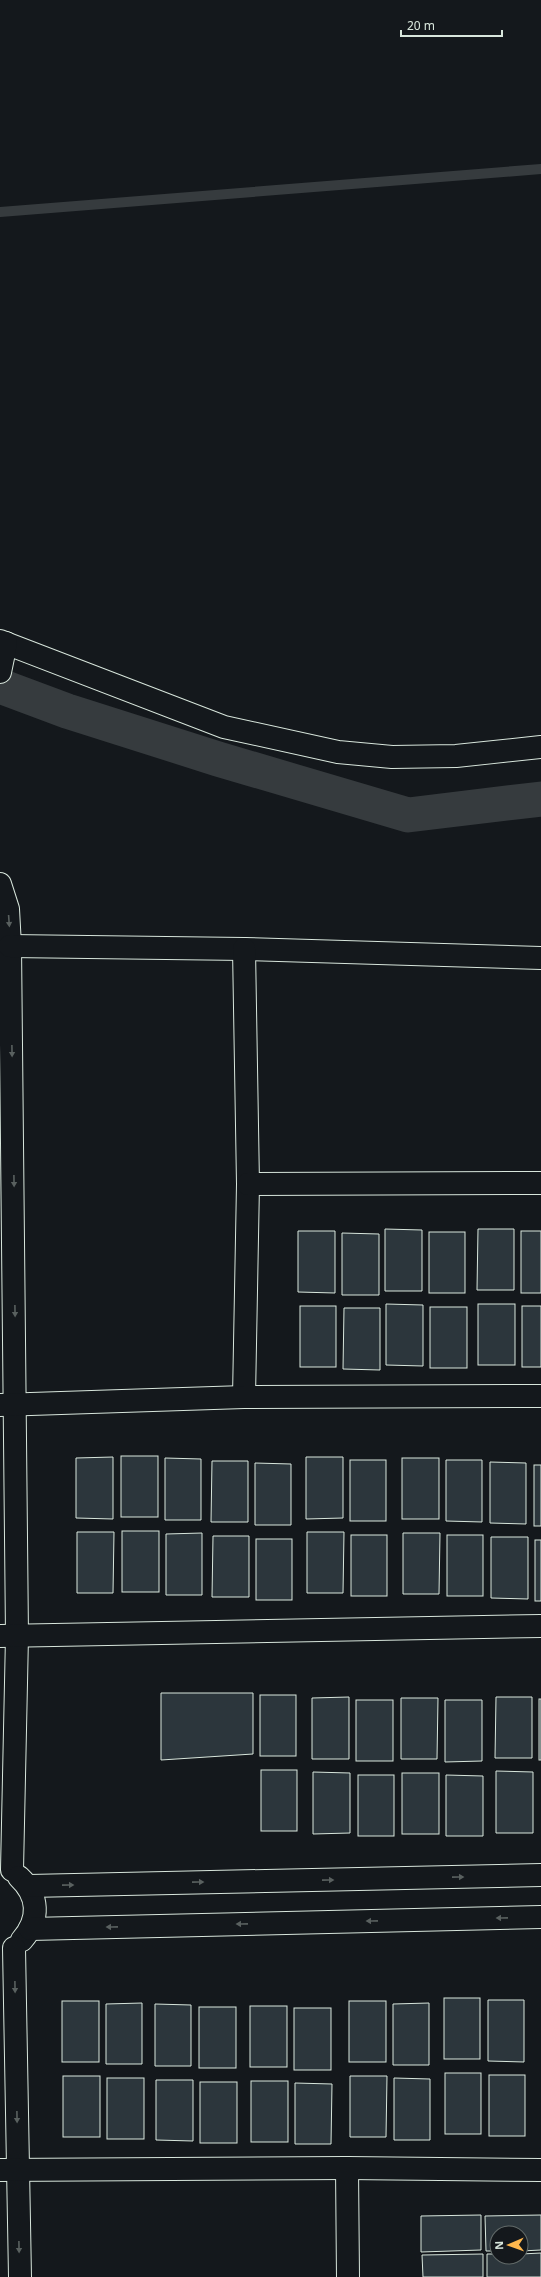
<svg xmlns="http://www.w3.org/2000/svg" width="541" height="2277" viewBox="0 0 541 2277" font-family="'Noto Sans',sans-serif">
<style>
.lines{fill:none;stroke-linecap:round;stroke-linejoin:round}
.stream{stroke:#363b3e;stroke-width:10}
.canal{stroke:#363b3e;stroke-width:35}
.building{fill:#2c363c;stroke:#d8e6dc}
.street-casing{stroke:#d8e6dc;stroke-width:24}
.street{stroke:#14181c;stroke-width:22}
.oneway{fill:#59605f}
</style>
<rect width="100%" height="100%" fill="#14181c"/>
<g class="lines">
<polyline class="stream" points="0,212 541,169"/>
<polyline class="canal" points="0,686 67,711 218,759 408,815 541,799"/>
</g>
<g class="building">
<polygon points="385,1229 422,1230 422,1291 385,1291"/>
<polygon points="478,1229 514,1229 514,1290 477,1290"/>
<polygon points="298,1231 335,1231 335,1293 298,1292"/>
<rect x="521" y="1231" width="20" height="62"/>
<rect x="429" y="1232" width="36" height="61"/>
<polygon points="342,1233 379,1234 379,1295 342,1295"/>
<polygon points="386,1304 423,1305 423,1366 386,1365"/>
<rect x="478" y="1304" width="37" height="61"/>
<rect x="300" y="1306" width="36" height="61"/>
<rect x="522" y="1306" width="19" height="61"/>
<rect x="430" y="1307" width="37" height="61"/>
<polygon points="344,1308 380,1308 380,1370 343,1369"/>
<rect x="121" y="1456" width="37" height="61"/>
<polygon points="113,1457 113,1519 76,1518 76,1458"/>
<polygon points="306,1457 343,1457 343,1518 306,1519"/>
<polygon points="165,1458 201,1459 201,1520 165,1520"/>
<rect x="402" y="1458" width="37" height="61"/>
<rect x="350" y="1460" width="36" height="61"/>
<polygon points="446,1460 482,1460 482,1522 446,1521"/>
<polygon points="212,1461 248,1461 248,1522 211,1522"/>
<polygon points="490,1462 526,1463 526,1524 490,1523"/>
<polygon points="255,1463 291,1464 291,1525 255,1525"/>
<rect x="534" y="1465" width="7" height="61"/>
<rect x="122" y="1531" width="37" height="61"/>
<polygon points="77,1532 114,1532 113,1593 77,1593"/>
<polygon points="307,1532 344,1532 343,1593 307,1593"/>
<polygon points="202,1533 202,1595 166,1595 166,1534"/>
<polygon points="403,1533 440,1533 439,1594 403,1594"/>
<rect x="351" y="1535" width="36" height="61"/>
<rect x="447" y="1535" width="36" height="61"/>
<polygon points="213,1536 249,1536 249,1597 212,1597"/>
<polygon points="491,1537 528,1537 528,1599 491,1598"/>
<rect x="256" y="1539" width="36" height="61"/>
<rect x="535" y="1540" width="6" height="61"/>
<polygon points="161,1693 253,1693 253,1754 161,1760"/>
<rect x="260" y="1695" width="36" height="61"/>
<polygon points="349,1697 349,1759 312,1759 312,1698"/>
<polygon points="496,1697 532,1697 532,1758 495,1758"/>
<polygon points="401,1698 438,1698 437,1759 401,1759"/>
<rect x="539" y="1699" width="2" height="61"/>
<rect x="356" y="1700" width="37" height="61"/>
<polygon points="445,1700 482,1700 482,1761 445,1762"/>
<rect x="261" y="1770" width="36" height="61"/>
<polygon points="496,1771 533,1772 533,1833 496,1833"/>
<polygon points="313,1772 350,1773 350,1833 313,1834"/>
<rect x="402" y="1773" width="37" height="61"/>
<rect x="358" y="1775" width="36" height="61"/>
<polygon points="446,1775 483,1776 483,1836 446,1836"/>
<rect x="444" y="1998" width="36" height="61"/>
<polygon points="488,2000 524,2000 524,2062 488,2061"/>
<rect x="62" y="2001" width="37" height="61"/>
<rect x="349" y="2001" width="37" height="61"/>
<polygon points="142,2003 142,2064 106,2064 106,2004"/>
<polygon points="429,2003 429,2065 393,2065 393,2004"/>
<polygon points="155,2004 191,2005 191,2066 155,2066"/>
<rect x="250" y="2006" width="37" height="61"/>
<rect x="199" y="2007" width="37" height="61"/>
<rect x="294" y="2008" width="37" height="62"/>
<rect x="445" y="2073" width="36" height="61"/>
<rect x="489" y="2075" width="36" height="61"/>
<rect x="63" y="2076" width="37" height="61"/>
<polygon points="350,2076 387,2076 386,2137 350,2137"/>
<rect x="107" y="2078" width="37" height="61"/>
<polygon points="394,2078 430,2079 430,2140 394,2140"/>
<polygon points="156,2080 193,2080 193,2141 156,2140"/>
<rect x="251" y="2081" width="37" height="61"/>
<rect x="200" y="2082" width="37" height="61"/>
<polygon points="295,2083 332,2084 331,2144 295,2144"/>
<polygon points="481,2215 481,2250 421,2252 421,2216"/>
<polygon points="541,2215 541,2250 521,2251 521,2233 497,2233 497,2251 486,2251 485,2216"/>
<polygon points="541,2253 541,2277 487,2277 487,2254 497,2254 497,2257 521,2257 521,2254"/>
<polygon points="483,2254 483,2277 423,2277 422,2255"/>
</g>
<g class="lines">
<g class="street-casing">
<g id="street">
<polyline points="0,641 224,727 338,752 392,757 456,756 541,747"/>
<polyline points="0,672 6,643"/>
<polyline points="0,884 8,909 10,946 17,1636 12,1870"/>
<polyline points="10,946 244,949 541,958"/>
<polyline points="244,949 248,1184 244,1397"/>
<polyline points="248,1184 541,1183"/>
<polyline points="0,1405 244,1397 541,1396"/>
<polyline points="0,1636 541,1626"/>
<path d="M19,1877C39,1896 40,1919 22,1940"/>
<polyline points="29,1886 541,1875"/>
<polyline points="30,1929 541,1917"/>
<polyline points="14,1948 20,2277"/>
<polyline points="347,2168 348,2277"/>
<polyline points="0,2170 347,2168 541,2170"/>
</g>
</g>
<use href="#street" class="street"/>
</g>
<defs><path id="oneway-solid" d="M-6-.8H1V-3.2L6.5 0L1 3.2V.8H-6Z"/></defs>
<g class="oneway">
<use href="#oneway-solid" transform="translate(9 921) rotate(86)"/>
<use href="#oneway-solid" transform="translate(12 1051) rotate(89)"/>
<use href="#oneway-solid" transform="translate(14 1181) rotate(89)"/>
<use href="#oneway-solid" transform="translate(15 1311) rotate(89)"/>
<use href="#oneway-solid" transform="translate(458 1877) rotate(-1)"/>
<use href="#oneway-solid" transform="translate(328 1880) rotate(-1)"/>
<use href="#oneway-solid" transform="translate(198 1882) rotate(-1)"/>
<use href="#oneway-solid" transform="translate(68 1885) rotate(-1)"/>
<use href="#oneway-solid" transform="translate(502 1918) rotate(179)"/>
<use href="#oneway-solid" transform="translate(372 1921) rotate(179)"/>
<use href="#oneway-solid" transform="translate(242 1924) rotate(179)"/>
<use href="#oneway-solid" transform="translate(112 1927) rotate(179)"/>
<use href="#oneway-solid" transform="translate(15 1987) rotate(89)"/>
<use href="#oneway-solid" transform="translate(17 2117) rotate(89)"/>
<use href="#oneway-solid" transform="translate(19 2247) rotate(89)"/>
</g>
<g transform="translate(509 2245) rotate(268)"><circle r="19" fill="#14181c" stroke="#626a69"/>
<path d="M0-3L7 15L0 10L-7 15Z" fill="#ffb74d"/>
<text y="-6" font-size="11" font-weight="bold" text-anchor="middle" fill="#d8e6dc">N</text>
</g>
<path d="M401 30v6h101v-6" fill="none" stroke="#d8e6dc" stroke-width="2"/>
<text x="407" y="30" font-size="12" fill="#d8e6dc" stroke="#14181c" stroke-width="3" paint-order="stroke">20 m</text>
</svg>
